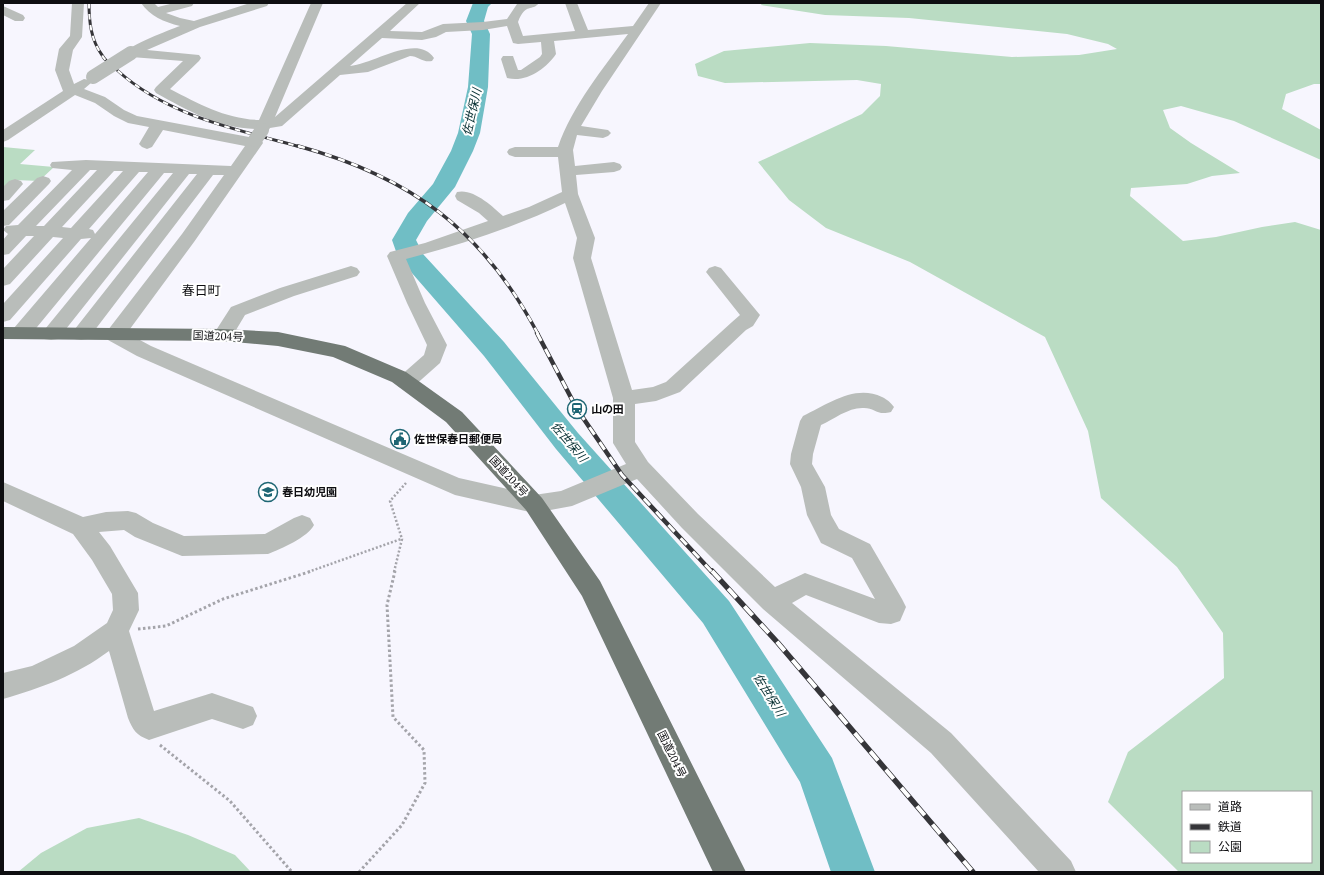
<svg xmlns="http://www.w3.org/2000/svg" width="1324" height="875" viewBox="0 0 1324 875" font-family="'PT Serif','Noto Sans JP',serif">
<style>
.green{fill:#badcc3;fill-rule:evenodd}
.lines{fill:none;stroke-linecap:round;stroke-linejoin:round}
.river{fill:#70bec5;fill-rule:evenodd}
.path-far1{stroke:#a4a4aa;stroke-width:2.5;stroke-dasharray:2 2;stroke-linecap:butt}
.path{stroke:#a4a4aa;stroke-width:3;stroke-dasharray:2.5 2.5;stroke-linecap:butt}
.minor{fill:#b9bdba;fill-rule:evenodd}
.highway{fill:#727b75;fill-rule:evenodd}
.rail-far3-casing{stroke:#353539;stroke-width:3}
.rail-far2-casing{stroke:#353539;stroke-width:3.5}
.rail-far1-casing{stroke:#353539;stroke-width:4.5}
.rail-casing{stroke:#353539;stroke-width:5.5}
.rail-far3{stroke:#fff;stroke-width:2;stroke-dasharray:5.5;stroke-linecap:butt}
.rail-far2{stroke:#fff;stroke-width:2.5;stroke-dasharray:7;stroke-linecap:butt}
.rail-far1{stroke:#fff;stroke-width:3;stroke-dasharray:9;stroke-linecap:butt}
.rail{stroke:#fff;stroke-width:4;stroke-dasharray:12;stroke-linecap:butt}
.minor-bridge{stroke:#b9bdba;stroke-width:14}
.labels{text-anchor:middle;stroke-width:4;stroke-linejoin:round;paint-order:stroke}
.street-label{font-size:11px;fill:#0e0e11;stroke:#fff}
.poi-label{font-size:11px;font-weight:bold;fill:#0e0e11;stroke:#fff;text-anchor:start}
.water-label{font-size:12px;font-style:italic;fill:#083033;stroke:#fff}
.quarter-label{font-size:13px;fill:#0e0e11;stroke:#fff}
</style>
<rect width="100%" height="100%" fill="#f7f6fe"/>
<g class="green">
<path d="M762,3H1321V84H1314L1286,94L1282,109L1321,130V160L1234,121L1181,106L1163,110L1170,128L1191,143L1240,173L1212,176L1187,184L1131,188L1130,196L1183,241L1216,237L1262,227L1295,222L1321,230V872H1179L1108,802L1128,752L1224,678L1223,633L1177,567L1101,498L1088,431L1045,337L910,262L826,228L789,200L758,162L862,114L880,96L881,84L857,80L725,83L698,76L695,64L724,51L810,43L886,46L1012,57L1079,55L1117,49L1108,44L1067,34L909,18L825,15L761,5ZM1183,792H1311V862H1183Z"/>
<polygon points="3,147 35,150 20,164 54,167 39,181 15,180 8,187 3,187"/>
<polygon points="139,818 188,835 235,855 251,872 18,872 41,853 87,828"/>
</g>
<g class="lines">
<polygon class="river" points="473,3 492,3 488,7 484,21 490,34 488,87 480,133 473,151 455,187 427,221 416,240 423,254 504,342 578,433 729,601 832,758 875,872 831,872 800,782 703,623 556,449 484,356 398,257 392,240 408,213 433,184 451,151 458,133 468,87 472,34 466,21"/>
<g class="path-far1">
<polyline points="308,572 401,539"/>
<polyline points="394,572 402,539 390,501 406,483"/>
</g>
<g class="path">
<polyline points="138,629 166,626 223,599 312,571"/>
<polyline points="160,745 230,801 292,872"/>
<polyline points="359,872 402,825 425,783 424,750 393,717 387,605 395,571"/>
</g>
<g class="minor">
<path d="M72,3H84L82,37L73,50L69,70L74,84L84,79L89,80L91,83L84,89L105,97L124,110L137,116L249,137L255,135L260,137L263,143L194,242L127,333L151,346L459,478L534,495L561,491L626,464L613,443V398L573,258L577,238L565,203C516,227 459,245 406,259L425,303L447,345L440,363L413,387L406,389L399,387L396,382L399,377L424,355L427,345L407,303L387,256L390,252L425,243L488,221L479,213L457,200L455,196L457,192C473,188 492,206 503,216L529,207L562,192L558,157H515L509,155L507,152L509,149L515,147H558C572,106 603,69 628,34L554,41L556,54C546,69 526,83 507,78L501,59L503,56H513L518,70H521L540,57L542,54L541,42L518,44L513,43L507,26L483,30L446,32L436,37L422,40L382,38L350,66C374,64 417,33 434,58L432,61C423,63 418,56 410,56L368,72L340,75L282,126L270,128L267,133L262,135L257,133L255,129C218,128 187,110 156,93L154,90L156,87L183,61L131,57L126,56L124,53C130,45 169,30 180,26C164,22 150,16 141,3H154L158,7L174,3H194L192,6L166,13L180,18L194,21L250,3H269L267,6L200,27L147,50L199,55L201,58L199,61L170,89C199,104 226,119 259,120L311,3H323L275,117L407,3H420L390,31L422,32L443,24L483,22L507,19L517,4L539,3C532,12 526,2 518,22L523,36L575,31L565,3H577L588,30L633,26L649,3H661L602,91L581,126L608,130L611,133L608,136L603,138L577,135L573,150L575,166L614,162L620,164L622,167L620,170L614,172L576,175L578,194L595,238L591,258L632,390L653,387L666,382L732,322L740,315L706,272L709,268L715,266L721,268L760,315L753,326L746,330L680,392L656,401L635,404V442L648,462L698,514L775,587L805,573L875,599L852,558L821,543L807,515L801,487L790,464L791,454L800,421L803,416C828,404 855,384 882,397C888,400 890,402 894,407L891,412C877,416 875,408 864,408C849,407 834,419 821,425L813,454L812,464L825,487L831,515L839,529L870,544L902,599L906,607L900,621L891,624L879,623L806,595L792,603L951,733L1071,861L1076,872H1039L931,753L763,609L682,528L637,479L572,506L534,513L455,495L137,356L108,340L105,335L108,330L182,234L224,175H213L88,339L81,340L74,339L71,334L197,174H189L58,339L51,340L44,339L41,334L173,173H164L28,338L21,339L14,338L11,333L14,328L91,238L81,239L10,320L3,322V304L63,238L53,237L10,284L3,286V269L34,236H26L9,254L3,255V240L8,234L3,230L6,226L18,225L72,170L52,168L50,165L52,162L86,160L231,166L245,146L163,130L152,147L147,149L142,147L139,144L149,127L128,123L114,116L95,103L75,95L8,140L3,142V130L63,91L55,70L59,49L70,36ZM90,170H97L44,226H36ZM114,171H123L71,228L62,227ZM139,172H148L95,234L93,230L89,229Z"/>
<polygon points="3,6 23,15 25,18 23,21 15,21 3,15"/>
<polygon points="43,176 49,178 51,181 49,184 9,225 3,226 3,211 37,178"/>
<polygon points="15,179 21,181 23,184 9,200 3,201 3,187 9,181"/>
<polygon points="351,266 357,268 360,272 357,276 294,296 245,315 230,340 223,341 216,340 213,335 231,307 280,288"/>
<path d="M3,482L83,517L106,512L128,511L136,513L153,523L184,536L265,534L294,518L302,515L310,518L314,525C308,537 281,549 268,554L182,556L135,537L124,530L99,532L110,546L138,593L139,610L129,631L154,711L212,693L253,707L257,716L253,725L243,729L212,719L149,740C136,735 133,730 128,718L109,651C77,675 41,688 3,699V673L32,666L74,646L107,623L113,610L112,594L92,560L73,534L3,501Z"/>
</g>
<polygon class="highway" points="3,327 223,329 278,332 345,346 406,372 462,412 542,498 600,581 746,872 713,872 582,596 526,510 446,422 392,382 333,357 278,346 223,341 3,339"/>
<g class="rail-far3-casing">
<path id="rail-far3" d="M89,3C89,22 91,40 102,55C105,61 112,66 117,70C167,116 238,130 301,147"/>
</g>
<g class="rail-far2-casing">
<path id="rail-far2" d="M298,146C411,177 483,230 538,334"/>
</g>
<g class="rail-far1-casing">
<polyline id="rail-far1" points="537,333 577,409 622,475 712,572"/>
</g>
<g class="rail-casing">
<polyline id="rail" points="712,571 778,643 973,872"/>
</g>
<use href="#rail-far3" class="rail-far3"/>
<use href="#rail-far2" class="rail-far2"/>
<use href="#rail-far1" class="rail-far1"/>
<use href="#rail" class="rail"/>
<g class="minor-bridge">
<polyline points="93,77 131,53"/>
<polyline points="255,140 262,130"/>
</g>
</g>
<defs>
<g id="station-ring" transform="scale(1)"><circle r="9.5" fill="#fff" stroke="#1e6674" stroke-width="1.5"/><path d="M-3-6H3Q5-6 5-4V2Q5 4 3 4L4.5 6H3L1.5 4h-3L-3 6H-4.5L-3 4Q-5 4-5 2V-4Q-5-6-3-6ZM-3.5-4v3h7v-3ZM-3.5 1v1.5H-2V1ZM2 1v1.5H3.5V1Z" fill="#1e6674"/></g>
<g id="civic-ring" transform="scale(1)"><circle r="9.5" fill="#fff" stroke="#1e6674" stroke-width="1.5"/><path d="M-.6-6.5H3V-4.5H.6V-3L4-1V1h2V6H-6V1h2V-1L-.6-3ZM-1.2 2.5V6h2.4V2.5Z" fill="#1e6674"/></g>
<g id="school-ring" transform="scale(1)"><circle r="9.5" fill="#fff" stroke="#1e6674" stroke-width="1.5"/><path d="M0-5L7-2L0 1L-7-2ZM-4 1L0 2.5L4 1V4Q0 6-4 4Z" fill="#1e6674"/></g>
</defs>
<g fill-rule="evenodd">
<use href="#station-ring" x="577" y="409"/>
<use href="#civic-ring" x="400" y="439"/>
<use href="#school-ring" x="268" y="492"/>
</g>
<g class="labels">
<g class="street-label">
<text transform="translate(218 336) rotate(2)" y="4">国道204号</text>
<text transform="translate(509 476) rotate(47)" y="4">国道204号</text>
<text transform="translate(672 754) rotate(64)" y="4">国道204号</text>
</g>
<g class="poi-label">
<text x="591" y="413">山の田</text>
<text x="414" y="443">佐世保春日郵便局</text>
<text x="282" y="496">春日幼児園</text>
</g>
<g class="water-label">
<text transform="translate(472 112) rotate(-77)" y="4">佐世保川</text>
<text transform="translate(569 442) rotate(50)" y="4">佐世保川</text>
<text transform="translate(769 695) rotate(58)" y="4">佐世保川</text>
</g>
<g class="quarter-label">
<text x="201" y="295">春日町</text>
</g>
</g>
<rect width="1324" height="875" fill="none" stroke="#0e0e11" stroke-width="8"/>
<rect x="1182" y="791" width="130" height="72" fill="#ffffff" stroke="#9f9fa0"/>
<rect x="1190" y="804" width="20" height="6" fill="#b9bdba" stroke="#9f9fa0"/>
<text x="1218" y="811" font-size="12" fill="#0e0e11">道路</text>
<rect x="1190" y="824" width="20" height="6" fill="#353539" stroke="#9f9fa0"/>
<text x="1218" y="831" font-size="12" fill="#0e0e11">鉄道</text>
<rect x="1190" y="841" width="20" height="12" fill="#badcc3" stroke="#9f9fa0"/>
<text x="1218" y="851" font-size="12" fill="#0e0e11">公園</text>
</svg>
